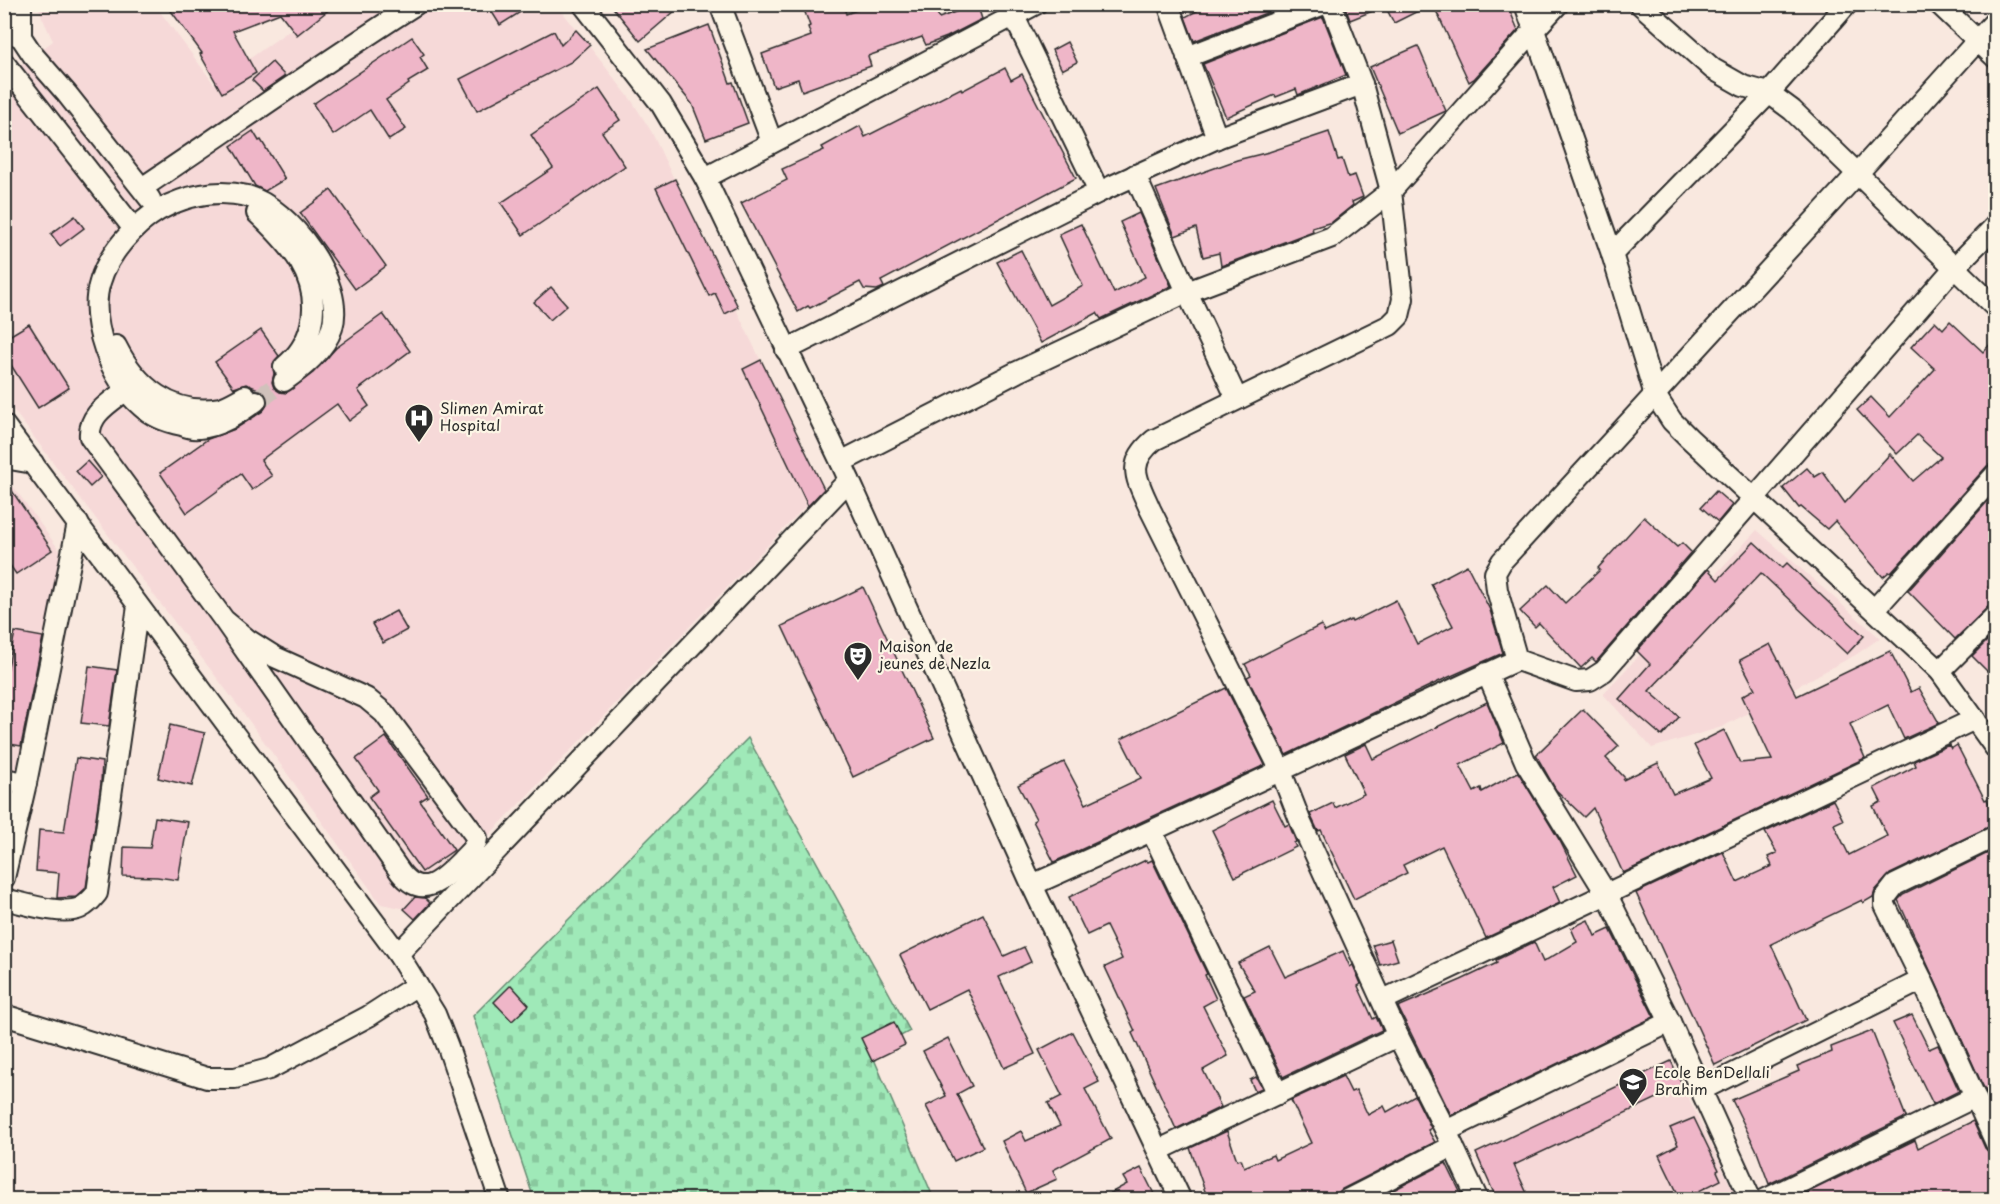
<svg xmlns="http://www.w3.org/2000/svg" width="2000" height="1204" viewBox="0 0 2000 1204" font-family="'Playpen Sans',sans-serif">
<style>
.built{fill:#f6d9d8}
.cemetery{fill:url(#cemetery-stones);stroke:#658a72;stroke-width:1.5}
.building{fill:#efb6c8;stroke:#2b2b2b;stroke-width:1.5}
.lines{fill:none;stroke-linecap:round;stroke-linejoin:round}
.minor-tunnel{stroke:#d0c2bb;stroke-width:20;stroke-dasharray:20 10;stroke-linecap:butt}
.minor-casing{stroke:#2b2b2b;stroke-width:24}
.minor{stroke:#fcf5e5;stroke-width:20}
.labels{text-anchor:middle;stroke-width:4.5;stroke-linejoin:round;paint-order:stroke}
.poi-label{font-size:15px;fill:#2b2b2b;stroke:#fcf5e5;text-anchor:start}
</style>
<defs>
<pattern id="cemetery-stones" width="16" height="16" patternUnits="userSpaceOnUse" patternTransform="scale(1.5)"><rect width="16" height="16" fill="#9fe9b8"/><path d="M2 7V4a2 2 0 0 1 4 0v3zM10 15v-3a2 2 0 0 1 4 0v3z" fill="#89c89e"/></pattern>
</defs>
<rect width="100%" height="100%" fill="#f9e8df"/>
<filter id="ink" filterUnits="userSpaceOnUse"><feTurbulence type="fractalNoise" baseFrequency=".0167" numOctaves="2"/><feDisplacementMap in="SourceGraphic" scale="12" xChannelSelector="R" yChannelSelector="G"/><feConvolveMatrix kernelMatrix="1 2 1 2 8 2 1 2 1" color-interpolation-filters="sRGB"/></filter>
<g filter="url(#ink)">
<g class="built">
<polygon points="38,5 155,5 214,84 325,5 557,5 632,101 651,131 822,489 416,911 381,904 242,711 5,399 5,77 53,41 42,17"/>
<polygon points="4,484 13,486 65,558 21,775 5,771"/>
<polygon points="1757,530 1880,638 1857,654 1722,727 1652,748 1603,694"/>
<polygon points="1671,1061 1737,1199 1498,1199 1476,1153"/>
</g>
<polygon class="cemetery" points="748,738 910,1031 871,1052 934,1199 534,1199 473,1016"/>
<g class="building">
<polygon points="166,4 336,4 297,35 280,13 233,31 256,73 222,93 200,54 202,53"/>
<polygon points="487,4 533,4 500,25"/>
<polygon points="610,4 683,4 640,41"/>
<polygon points="802,4 843,4 846,14 873,4 934,4 939,18 977,4 982,19 947,37 926,45 922,37 868,56 871,66 802,91 798,79 774,87 762,54 811,36 808,27 810,26"/>
<polygon points="1194,4 1289,4 1194,41 1185,17 1197,11"/>
<polygon points="1344,4 1432,4 1394,23 1385,6 1350,20"/>
<polygon points="1433,4 1507,4 1518,30 1474,79 1469,82"/>
<polygon points="1323,17 1346,75 1298,95 1296,89 1276,97 1275,95 1226,117 1203,64"/>
<polygon points="709,25 730,83 733,82 748,123 706,139 692,104 647,49"/>
<polygon points="576,30 590,45 571,62 477,111 460,79 554,31 561,45"/>
<polygon points="412,37 424,54 420,57 428,70 408,82 409,84 386,100 406,129 389,140 370,110 333,135 313,104"/>
<polygon points="1067,42 1077,62 1062,70 1052,50"/>
<polygon points="1418,46 1446,111 1398,133 1370,67"/>
<polygon points="272,62 285,76 263,91 252,80"/>
<polygon points="1005,68 1011,80 1022,74 1076,178 881,281 884,287 877,290 864,289 860,282 810,308 808,306 798,312 741,203 787,180 782,169 824,150 822,147 860,126 865,137 961,88 962,91"/>
<polygon points="599,89 620,120 602,132 625,166 523,235 501,203 553,168 531,135"/>
<polygon points="253,131 259,141 261,140 285,179 265,191 255,186 231,146"/>
<polygon points="1329,132 1338,160 1342,159 1348,177 1355,175 1363,197 1352,202 1353,205 1332,222 1312,228 1313,231 1221,266 1219,253 1203,257 1196,228 1175,236 1156,189 1237,160 1269,152"/>
<polygon points="675,179 738,307 725,314 715,293 709,296 656,188"/>
<polygon points="331,190 386,266 355,289 300,213"/>
<polygon points="1139,213 1171,286 1101,319 1097,313 1041,343 997,262 1021,250 1049,305 1083,286 1059,234 1081,224 1114,293 1145,277 1120,222"/>
<polygon points="75,216 84,228 60,246 51,234"/>
<polygon points="551,287 567,305 550,320 534,302"/>
<polygon points="383,314 410,351 358,390 369,406 349,421 337,404 261,460 272,476 252,490 241,474 187,513 160,473 208,439 235,429 263,411 267,405 268,399 261,390 246,384 234,388 215,362 261,330 279,356 273,364 274,374 272,382 274,388 280,392 286,393 313,373 336,348"/>
<polygon points="1935,321 1943,329 1950,321 1983,352 1995,339 1995,462 1987,466 1891,573 1889,572 1883,577 1835,521 1827,529 1801,507 1799,508 1783,488 1807,468 1815,477 1823,472 1845,503 1890,454 1913,481 1941,457 1917,435 1897,454 1857,410 1871,397 1890,417 1935,369 1911,347"/>
<polygon points="29,324 69,388 38,408 4,354 4,339"/>
<polygon points="761,360 824,489 808,506 743,369"/>
<polygon points="87,461 101,477 90,487 76,471"/>
<polygon points="4,479 52,550 16,574 4,557"/>
<polygon points="1716,491 1732,505 1718,522 1701,507"/>
<polygon points="1995,493 1995,580 1988,587 1995,594 1995,603 1988,607 1955,639 1908,591"/>
<polygon points="1644,517 1677,547 1682,543 1691,552 1596,662 1592,658 1581,668 1539,623 1535,627 1520,611 1548,585 1565,603 1600,570 1598,568"/>
<polygon points="1754,542 1782,568 1787,563 1864,636 1847,654 1761,573 1649,691 1679,717 1662,736 1619,699 1650,664 1637,651 1708,569 1718,580"/>
<polygon points="1467,565 1490,610 1503,653 1440,681 1286,755 1247,677 1251,675 1245,664 1321,625 1325,632 1351,620 1352,622 1396,600 1417,644 1453,626 1431,584"/>
<polygon points="863,587 934,738 853,777 782,626"/>
<polygon points="396,611 407,630 383,643 372,624"/>
<polygon points="15,632 43,637 21,746 4,743 4,686"/>
<polygon points="1995,633 1995,679 1972,656"/>
<polygon points="1770,644 1797,696 1890,651 1911,692 1919,688 1939,723 1904,739 1888,705 1850,724 1865,758 1623,873 1593,808 1584,817 1556,790 1536,755 1583,709 1619,746 1606,758 1625,778 1623,780 1658,763 1673,794 1711,778 1694,745 1724,730 1740,763 1772,760 1742,696 1755,689 1740,660"/>
<polygon points="89,666 117,670 109,726 81,723"/>
<polygon points="1226,688 1265,765 1054,862 1033,821 1036,819 1018,785 1064,762 1086,804 1141,778 1121,739"/>
<polygon points="1487,702 1504,743 1460,765 1474,792 1481,788 1482,792 1518,772 1560,841 1577,875 1553,887 1560,903 1486,938 1442,846 1403,865 1407,873 1354,899 1321,830 1318,831 1310,814 1333,803 1335,808 1364,794 1345,754 1366,744 1373,759"/>
<polygon points="170,725 205,733 192,786 158,778"/>
<polygon points="386,737 428,796 420,801 454,850 422,872 369,797 378,790 356,759"/>
<polygon points="1949,745 1951,749 1957,745 1985,800 1987,799 1995,817 1995,824 1890,874 1875,891 1873,897 1863,903 1862,900 1771,944 1806,1020 1715,1065 1636,893 1723,852 1737,882 1772,866 1768,857 1777,853 1765,832 1833,800 1843,820 1834,824 1849,855 1887,836 1873,806 1881,802 1874,788 1916,766 1914,761"/>
<polygon points="76,758 102,762 101,783 86,888 76,897 57,898 59,873 36,871 39,830 64,832"/>
<polygon points="1272,800 1285,826 1289,824 1296,842 1294,843 1296,847 1235,877 1212,830"/>
<polygon points="155,817 188,822 178,880 157,877 123,876 124,847 150,848"/>
<polygon points="1988,853 1995,867 1995,1108 1981,1082 1898,900 1903,895"/>
<polygon points="1146,860 1148,862 1152,860 1207,974 1205,975 1216,999 1203,1006 1228,1056 1203,1070 1221,1107 1176,1129 1132,1033 1135,1031 1105,967 1122,959 1106,926 1087,935 1069,897"/>
<polygon points="415,897 425,898 430,903 415,919 404,909"/>
<polygon points="983,914 1004,956 1024,947 1031,962 999,977 1035,1054 1004,1068 967,989 927,1009 900,955"/>
<polygon points="1588,920 1595,936 1610,929 1654,1017 1451,1115 1398,1007 1461,980 1497,963 1496,960 1534,942 1543,962 1577,942 1571,928"/>
<polygon points="1391,940 1398,960 1380,965 1373,945"/>
<polygon points="1270,947 1285,977 1343,951 1350,967 1353,965 1361,984 1358,986 1373,1019 1376,1017 1382,1030 1283,1077 1244,996 1255,991 1238,963"/>
<polygon points="511,985 529,1005 512,1021 494,1002"/>
<polygon points="1912,1015 1929,1049 1938,1045 1959,1091 1933,1104 1893,1023"/>
<polygon points="894,1022 905,1045 872,1061 861,1038"/>
<polygon points="1872,1031 1906,1117 1769,1184 1756,1149 1732,1100 1799,1071 1797,1066 1832,1052 1831,1047"/>
<polygon points="1073,1032 1099,1082 1085,1089 1111,1139 1053,1170 1057,1179 1026,1193 1002,1141 1021,1131 1026,1141 1060,1126 1048,1103 1062,1096 1039,1050"/>
<polygon points="948,1038 972,1086 957,1094 983,1147 954,1161 926,1106 946,1096 923,1051"/>
<polygon points="1671,1061 1683,1086 1514,1165 1530,1200 1497,1200 1476,1153"/>
<polygon points="1343,1076 1351,1092 1356,1090 1368,1115 1384,1106 1387,1112 1415,1096 1431,1128 1428,1130 1435,1142 1342,1189 1337,1194 1335,1200 1208,1200 1190,1148 1227,1131 1237,1160 1241,1159 1244,1167 1273,1155 1275,1160 1311,1143 1291,1100"/>
<polygon points="1256,1077 1262,1088 1255,1091 1250,1080"/>
<polygon points="1694,1118 1719,1170 1717,1171 1721,1180 1681,1200 1659,1155 1678,1145 1670,1128"/>
<polygon points="1973,1121 1985,1148 1990,1153 1995,1155 1995,1200 1792,1200 1915,1140 1918,1148"/>
<polygon points="1446,1163 1464,1200 1374,1200"/>
<polygon points="1141,1168 1157,1200 1098,1200 1127,1184 1123,1177"/>
</g>
<g class="lines">
<polyline class="minor-tunnel" points="256,401 284,381"/>
<g class="minor-casing">
<g id="minor">
<polyline points="583,4 661,104 705,178 841,462 1032,885 1181,1200"/>
<polyline points="720,4 772,142"/>
<polyline points="1008,4 1099,192"/>
<polyline points="1168,4 1217,138"/>
<polyline points="1331,4 1362,84 1391,191 1534,30 1525,4"/>
<polyline points="1558,4 1534,30 1612,254 1655,395 1672,421 1689,438 1940,671 1996,749"/>
<polyline points="1640,4 1713,69 1743,86 1769,93 1792,110 1996,308"/>
<polyline points="1939,4 1996,58"/>
<polyline points="4,30 21,37 33,55 67,94 150,199"/>
<polyline points="21,37 21,4"/>
<polyline points="1187,57 1324,4"/>
<polyline points="4,63 134,229"/>
<polyline points="1135,175 1187,292 1237,399"/>
<polyline points="705,178 1036,4"/>
<path d="M142,188C233,127 323,63 416,4"/>
<path d="M1391,191L1403,299L1399,316L1390,325L1154,440C1125,464 1137,479 1150,509L1280,769L1301,823L1398,1036L1446,1131L1478,1200"/>
<path d="M257,213C289,243 322,277 311,325C307,342 298,356 284,367"/>
<polyline points="1612,254 1769,93 1847,4"/>
<path d="M116,346C136,386 172,417 220,408C228,406 237,400 245,396"/>
<polyline points="786,350 1099,192 1217,138 1362,84"/>
<path d="M126,390C110,403 88,414 90,437L224,620L401,873C423,900 442,880 461,861C468,853 476,848 477,838L384,713L366,698L275,657L248,640L224,620"/>
<path d="M256,401C238,414 221,426 199,428C193,429 187,427 182,425C167,422 152,416 141,406C111,381 88,320 100,282C108,254 134,225 159,210C186,195 217,189 247,196C290,208 346,283 332,328C325,350 302,368 284,381"/>
<polyline points="4,425 398,954 435,1014 448,1047 500,1200"/>
<polyline points="4,458 33,463"/>
<polyline points="841,462 1017,372 1187,292 1332,237 1391,191"/>
<polyline points="1875,609 1996,474"/>
<polyline points="1517,660 1497,590 1495,573 1502,561 1858,173 1996,20"/>
<polyline points="1940,671 1996,615"/>
<polyline points="1487,673 1526,763 1607,895 1670,1022 1751,1200"/>
<polyline points="4,779 26,783"/>
<polyline points="1152,832 1278,1094"/>
<polyline points="1996,836 1895,885 1885,898 1885,905 1922,980 1996,1143"/>
<polyline points="4,878 26,783 78,523"/>
<path d="M1032,885C1195,813 1355,734 1517,660L1576,681L1590,680L1604,671L1954,268L1996,225"/>
<path d="M4,899C23,903 62,916 80,908C87,905 92,899 97,893L138,606"/>
<polyline points="398,954 849,480"/>
<polyline points="1383,1000 1975,719"/>
<polyline points="4,1015 207,1078 235,1078 269,1069 369,1016 417,985"/>
<polyline points="1701,1090 1922,980"/>
<polyline points="1446,1131 1670,1022"/>
<polyline points="1159,1150 1398,1036"/>
<polyline points="1347,1200 1453,1146"/>
<polyline points="1764,1200 1975,1097"/>
</g>
</g>
<use href="#minor" class="minor"/>
</g>
</g>
<defs>
<g id="hospital-pin" transform="scale(1.5)"><path d="M0 17L-7.5 6A9.5 9.5 0 1 1 7.5 6Z" fill="#2b2b2b" stroke="#fcf5e5"/><path d="M-5-5h3v3.5h4V-5h3V5h-3V1.5h-4V5h-3Z" fill="#fff"/></g>
<g id="theatre-pin" transform="scale(1.5)"><path d="M0 17L-7.5 6A9.5 9.5 0 1 1 7.5 6Z" fill="#2b2b2b" stroke="#fcf5e5"/><path d="M-5-5.5Q0-4 5-5.5V0Q5 5 0 6Q-5 5-5 0ZM-3.3-2.5H-1v1.5H-3.3ZM1-2.5H3.3v1.5H1ZM-2.8 1Q0 5.5 2.8 1Z" fill="#fff"/></g>
<g id="school-pin" transform="scale(1.5)"><path d="M0 17L-7.5 6A9.5 9.5 0 1 1 7.5 6Z" fill="#2b2b2b" stroke="#fcf5e5"/><path d="M0-5L7-2L0 1L-7-2ZM-4 1L0 2.5L4 1V4Q0 6-4 4Z" fill="#fff"/></g>
</defs>
<g fill-rule="evenodd">
<use href="#hospital-pin" x="419" y="418"/>
<use href="#theatre-pin" x="858" y="656"/>
<use href="#school-pin" x="1633" y="1082"/>
</g>
<g class="labels">
<g class="poi-label">
<text x="440" y="414">Slimen Amirat<tspan x="440" dy="17">Hospital</tspan></text>
<text x="879" y="652">Maison de<tspan x="879" dy="17">jeunes de Nezla</tspan></text>
<text x="1654" y="1078">Ecole BenDellali<tspan x="1654" dy="17">Brahim</tspan></text>
</g>
</g>
<rect width="2000" height="1204" fill="none" stroke="#fcf5e5" stroke-width="24"/>
<rect x="12" y="12" width="1976" height="1180" fill="none" stroke="#2b2b2b" stroke-width="2" filter="url(#ink)"/>
</svg>
